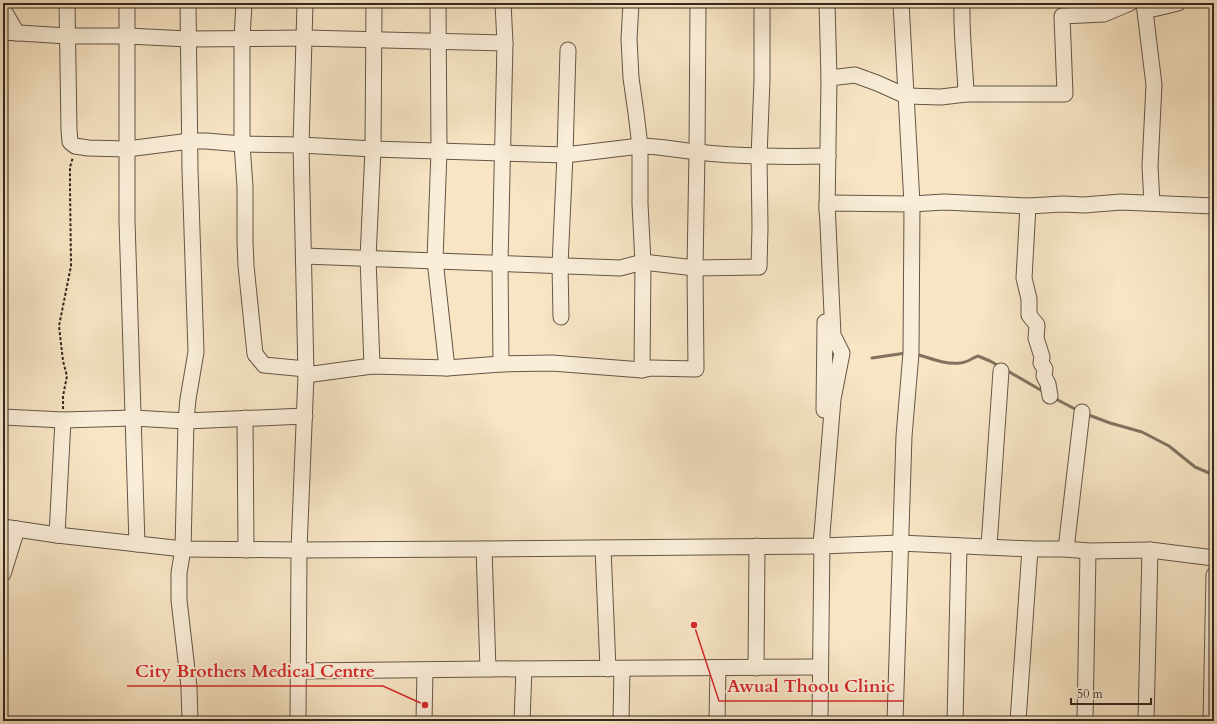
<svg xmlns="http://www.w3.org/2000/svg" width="1217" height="724" viewBox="0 0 1217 724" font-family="Cardo,serif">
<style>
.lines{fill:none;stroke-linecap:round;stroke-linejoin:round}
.stream{stroke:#817260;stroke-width:3}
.minor-casing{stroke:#655648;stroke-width:17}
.path{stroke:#34271f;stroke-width:2;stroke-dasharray:3 2;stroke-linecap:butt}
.minor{stroke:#faeed9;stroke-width:15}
.leader{fill:none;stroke:#d62828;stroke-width:1.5}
.callout-dot{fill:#d62828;stroke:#faeed9;stroke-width:1.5}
.callout-label{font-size:18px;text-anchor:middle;font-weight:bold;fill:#d62828;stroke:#faeed9;stroke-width:3.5;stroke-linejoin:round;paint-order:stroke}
</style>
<rect width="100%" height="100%" fill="#f7e5c4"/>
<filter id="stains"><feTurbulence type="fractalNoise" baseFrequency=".005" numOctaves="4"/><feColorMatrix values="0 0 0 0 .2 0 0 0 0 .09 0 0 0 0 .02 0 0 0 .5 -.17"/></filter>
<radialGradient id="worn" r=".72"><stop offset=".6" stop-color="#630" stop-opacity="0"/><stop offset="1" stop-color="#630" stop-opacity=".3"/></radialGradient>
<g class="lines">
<g class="stream">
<path d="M916,354C929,358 946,365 960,363C967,363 972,358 978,356L990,361L999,366"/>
<polyline points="872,358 906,353"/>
<polyline points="1006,370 1044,392"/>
<polyline points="1054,398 1077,410"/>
<polyline points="1086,414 1110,423 1142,432 1169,446 1195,467 1214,475"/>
</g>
<g class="minor-casing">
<g id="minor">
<path d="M67,3L69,130L70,142L75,146L88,148L127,149L190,141H206L242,144L301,145L373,149L565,155L640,146C659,146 678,150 697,152C741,157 784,157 828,156"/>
<polyline points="127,3 127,220 137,544"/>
<polyline points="188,3 190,170 196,352 188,399 186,421 183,549 179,573 179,600 189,687 190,721"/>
<polyline points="244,3 242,38 242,144 245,187 245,241 246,266 255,354 264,365 306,369"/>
<polyline points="631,3 629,39 631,78 636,113 640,146 640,204 643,262 642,370"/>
<path d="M962,3C961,33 965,63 966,94"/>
<polyline points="1144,3 1154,85 1150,166 1152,203"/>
<polyline points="1144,3 1147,7 1153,9 1178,3"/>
<polyline points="3,9 17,33"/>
<polyline points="3,32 67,36 128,36 188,39 305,38 505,43"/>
<polyline points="829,78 855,75 877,83 906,96 941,97 966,94 1065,94 1062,16 1104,14 1130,3"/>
<polyline points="1028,206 1024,278 1029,299 1029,315 1037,325 1036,338 1042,357 1041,363 1045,369 1044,376 1048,384 1050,396"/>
<polyline points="827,212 829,78 827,3"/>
<polyline points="304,256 620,268 643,262 695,268 759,267 760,227 759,157 762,80 762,3"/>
<polyline points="561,317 560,265 565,155 568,50"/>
<polyline points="501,364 500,263 505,43 503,3"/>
<polyline points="372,366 368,258 373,149 374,3"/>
<polyline points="447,368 501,364 552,363 642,370 651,368 696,369 695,268 697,152 698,3"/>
<polyline points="306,375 372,366 447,368 435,260 439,151 438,3"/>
<polyline points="824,410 825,322"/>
<polyline points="3,417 63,420 133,418 186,421 305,416"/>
<polyline points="245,418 246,550"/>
<polyline points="3,527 57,535 183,549 299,550 484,549 821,546 900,543 1030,549 1066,549 1088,551 1150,550 1214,558"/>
<polyline points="57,535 63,420"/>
<polyline points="821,546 833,399 842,353 833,335 827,203 912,204 944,202 1028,206 1063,204 1084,205 1121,202 1214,206"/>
<polyline points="989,546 1001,371"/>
<polyline points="603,548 608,669"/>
<polyline points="484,549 488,669"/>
<polyline points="1066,549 1082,412"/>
<polyline points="3,574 17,529"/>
<polyline points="756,668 757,546"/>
<polyline points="298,671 488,669 820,667"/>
<polyline points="298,721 299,550 306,375 301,145 305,3"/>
<polyline points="424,721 425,670"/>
<polyline points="522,721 524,669"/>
<polyline points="621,721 622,669"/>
<polyline points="717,721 718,668"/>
<polyline points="820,721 822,536"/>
<polyline points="895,721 904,436 911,353 912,204 901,3"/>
<polyline points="955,721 959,546"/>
<polyline points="1018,721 1030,549"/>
<polyline points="1085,721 1088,551"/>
<polyline points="1146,721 1150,550"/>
<polyline points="1211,721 1214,575"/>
</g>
</g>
<polyline class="path" points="63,409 63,396 67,376 63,361 59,326 71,266 70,186 70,167 73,157"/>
<use href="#minor" class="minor"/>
</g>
<path class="leader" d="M425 705L383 686H127M694 625L719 701H903"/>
<g class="callout-dot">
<circle cx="425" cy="705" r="4"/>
<circle cx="694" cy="625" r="4"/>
</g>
<g class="callout-label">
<text x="255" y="677">City Brothers Medical Centre</text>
<text x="811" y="692">Awual Thoou Clinic</text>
</g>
<rect width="1217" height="724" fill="none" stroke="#f7e5c4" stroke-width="16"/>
<rect x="4" y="4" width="1209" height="716" fill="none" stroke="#34271f" stroke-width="2"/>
<rect x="8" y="8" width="1201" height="708" fill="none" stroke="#34271f"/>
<path d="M1071 698v6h80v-6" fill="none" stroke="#34271f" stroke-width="2"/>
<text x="1077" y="698" font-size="12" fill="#34271f" stroke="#faeed9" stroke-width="3" paint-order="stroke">50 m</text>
<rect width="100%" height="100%" filter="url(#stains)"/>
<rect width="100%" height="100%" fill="url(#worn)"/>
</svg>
